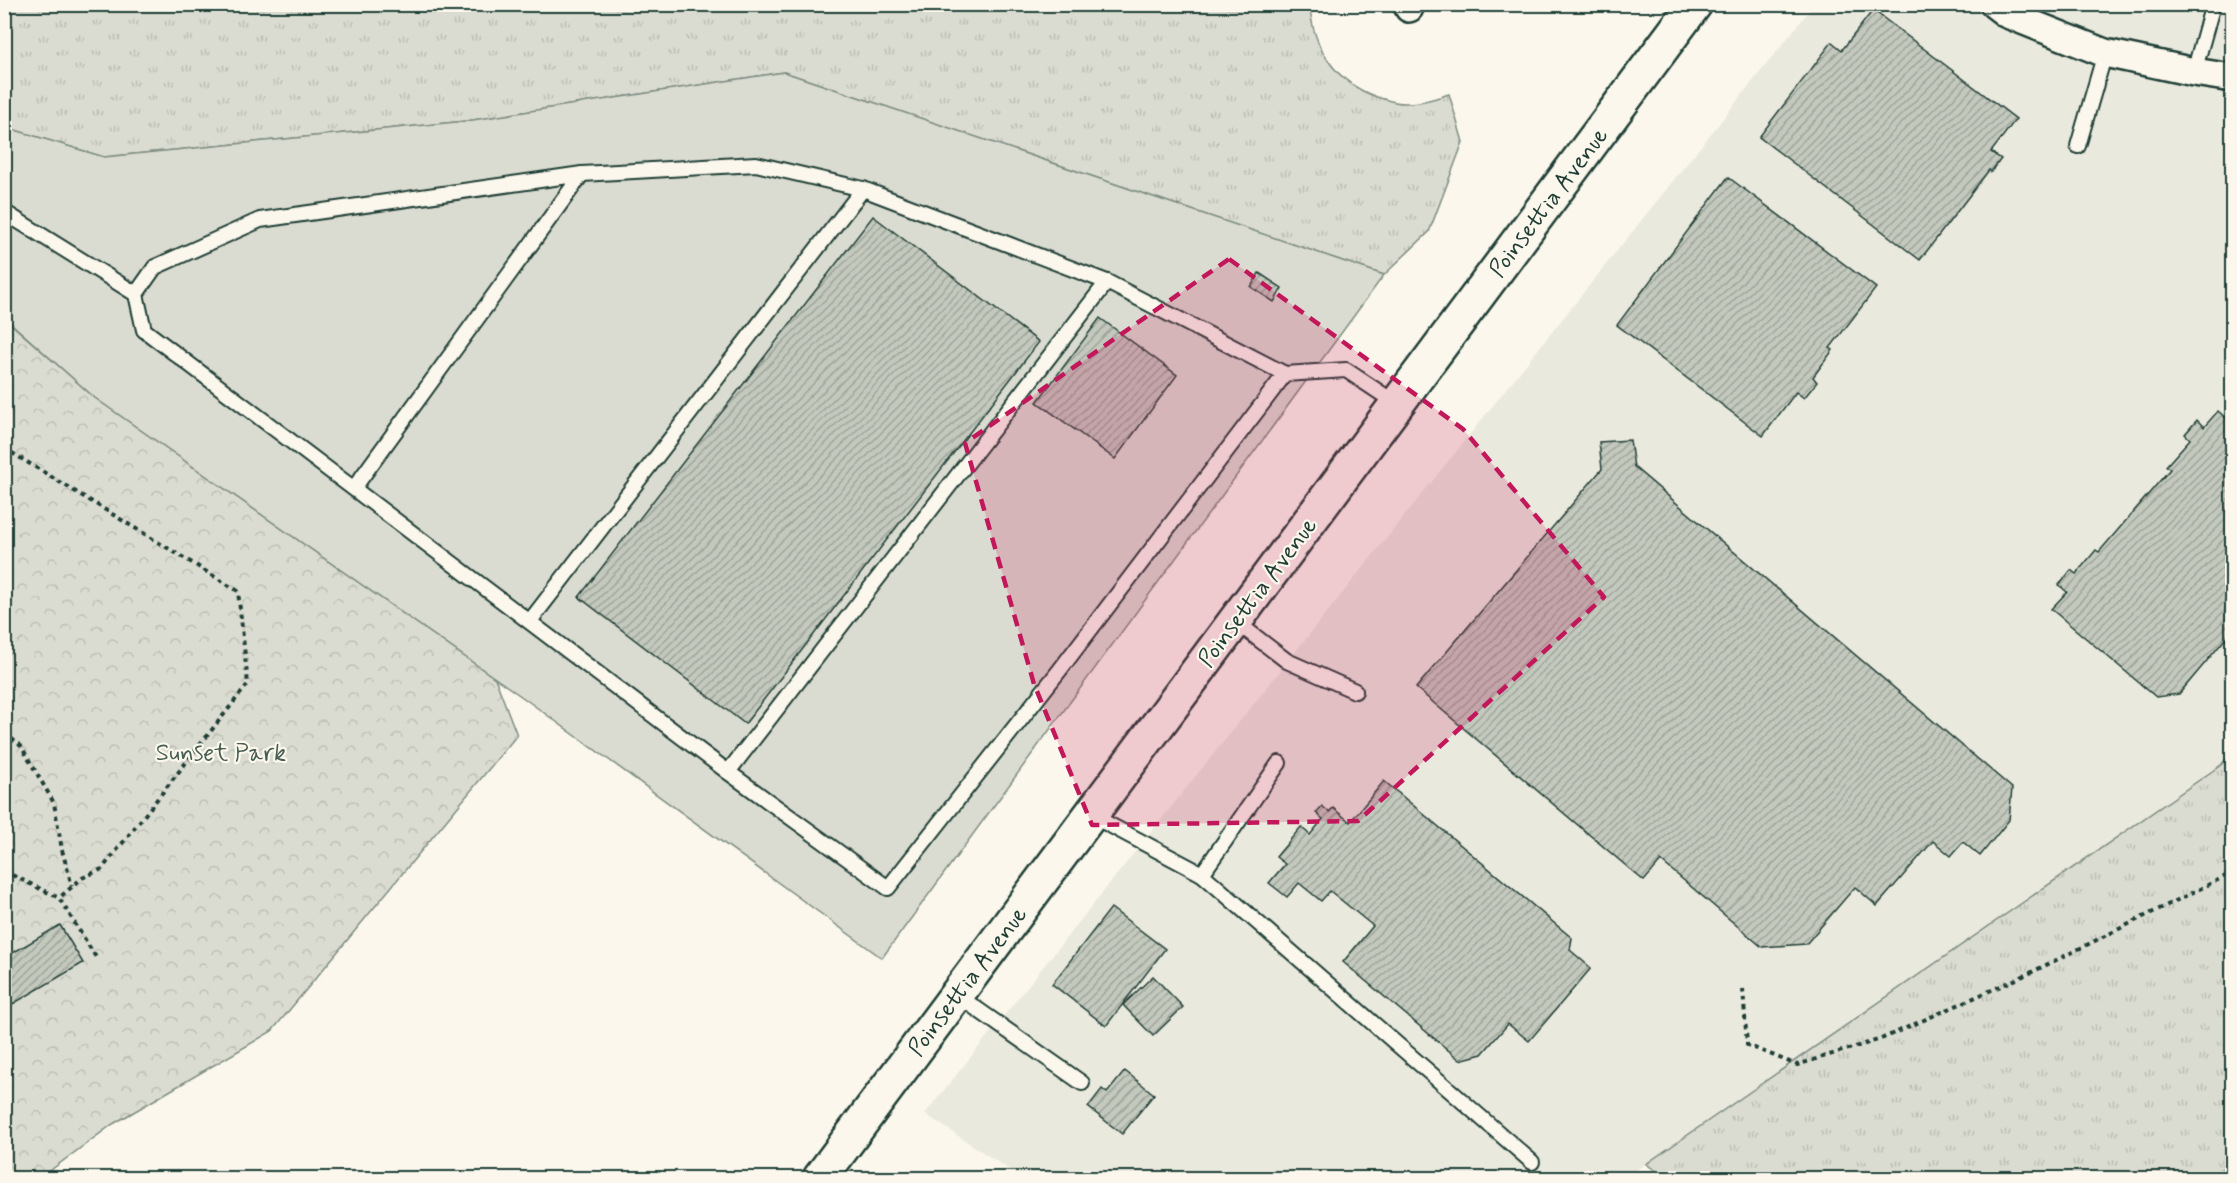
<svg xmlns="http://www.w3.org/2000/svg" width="2237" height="1183" viewBox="0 0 2237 1183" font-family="Mynerve,sans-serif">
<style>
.built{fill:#eae9de}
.grass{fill:url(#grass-tufts);stroke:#7d8c82;stroke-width:1.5}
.park{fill:url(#park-crowns);stroke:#7d8c82;stroke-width:1.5}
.garden{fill:#dbdcd1;stroke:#7d8c82;stroke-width:1.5}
.building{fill:url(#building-hatch);stroke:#1f3d34;stroke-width:1.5}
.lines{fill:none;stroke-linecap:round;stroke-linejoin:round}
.service-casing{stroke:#1f3d34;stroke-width:18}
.minor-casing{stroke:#1f3d34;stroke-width:32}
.secondary-casing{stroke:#1f3d34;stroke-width:38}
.path{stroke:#1f3d34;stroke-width:4;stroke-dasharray:4.5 4.5;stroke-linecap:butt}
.service{stroke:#fbf7ec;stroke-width:14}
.minor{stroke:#fbf7ec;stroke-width:27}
.secondary{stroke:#fbf7ec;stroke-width:33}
.marked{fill:#c2185b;fill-opacity:0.2;stroke:#c2185b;stroke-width:4.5;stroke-dasharray:12 8;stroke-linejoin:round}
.labels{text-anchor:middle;stroke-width:4.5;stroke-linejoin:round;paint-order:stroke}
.street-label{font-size:24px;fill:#1f3d34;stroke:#fbf7ec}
.park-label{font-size:24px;fill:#455d53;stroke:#fbf7ec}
</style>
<defs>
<pattern id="grass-tufts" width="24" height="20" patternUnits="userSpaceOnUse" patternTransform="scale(1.5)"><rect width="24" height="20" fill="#dbdcd1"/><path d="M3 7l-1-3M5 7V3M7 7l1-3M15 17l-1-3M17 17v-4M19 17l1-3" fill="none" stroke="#bcbeb4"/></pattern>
<pattern id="park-crowns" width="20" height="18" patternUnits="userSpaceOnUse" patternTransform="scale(1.5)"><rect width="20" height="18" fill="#dbdcd1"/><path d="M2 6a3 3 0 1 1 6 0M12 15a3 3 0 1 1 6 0" fill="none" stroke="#bcbeb4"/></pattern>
<pattern id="building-hatch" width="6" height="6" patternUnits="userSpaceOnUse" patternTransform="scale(1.5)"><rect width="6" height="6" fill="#c4c9be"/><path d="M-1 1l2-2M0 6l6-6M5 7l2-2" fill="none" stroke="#9fa49b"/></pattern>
</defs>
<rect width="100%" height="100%" fill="#fbf7ec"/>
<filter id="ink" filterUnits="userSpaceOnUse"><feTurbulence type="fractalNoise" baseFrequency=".0167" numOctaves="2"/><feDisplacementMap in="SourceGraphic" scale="12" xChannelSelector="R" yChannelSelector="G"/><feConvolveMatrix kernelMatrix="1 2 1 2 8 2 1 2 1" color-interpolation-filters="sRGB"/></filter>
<g filter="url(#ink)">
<polygon class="built" points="1814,5 2232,5 2232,752 2221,765 1625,1178 1022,1178 925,1114"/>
<g class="grass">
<path d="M4,5H1310C1312,47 1336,83 1377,97C1387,100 1397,104 1408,103C1421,103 1437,98 1449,94L1463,142L1429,232L1384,275L784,72L466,121L104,157L5,127Z"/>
<polygon points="2232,752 2232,1164 2203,1178 1667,1178 1646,1164 2221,765"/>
</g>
<polygon class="park" points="4,318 95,398 495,678 517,735 272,1031 113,1124 40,1178 4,1178"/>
<polygon class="garden" points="784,72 1384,275 882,958 525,699 95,398 5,318 5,127 104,157 466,121"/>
<g class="building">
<polygon points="1873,10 2016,119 1991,152 2001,159 1991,172 1989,170 1920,260 1759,137 1832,42 1842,50"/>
<polygon points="1728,177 1876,288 1830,348 1833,350 1813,377 1817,382 1804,398 1796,392 1763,436 1617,325"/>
<polygon points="873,216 1039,342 745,724 579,597"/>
<polygon points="1259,273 1282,288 1274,302 1251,287"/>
<polygon points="1100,318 1177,375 1115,459 1037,402"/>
<polygon points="2218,411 2232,423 2232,631 2179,694 2156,697 2051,609 2067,592 2059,585 2071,570 2076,574 2096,550 2099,552 2170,469 2166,466 2190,439 2185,434 2197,420 2204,427"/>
<polygon points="1630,440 1634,467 2012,788 2009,820 1980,856 1963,842 1951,856 1933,841 1877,906 1855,887 1806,944 1762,947 1661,861 1644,881 1416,688 1602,469 1599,442"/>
<polygon points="1384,781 1572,938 1570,950 1591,968 1529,1041 1508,1024 1482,1054 1460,1060 1343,962 1373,926 1330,891 1321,901 1299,883 1287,897 1269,883 1285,864 1276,857 1301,827 1310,835 1323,819 1316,813 1322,806 1329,812 1333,808 1350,822"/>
<polygon points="1111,908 1165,949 1106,1026 1052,984"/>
<polygon points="60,925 83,963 11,1005 4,994 4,958"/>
<polygon points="1153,976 1183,1007 1153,1036 1123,1005"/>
<polygon points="1125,1071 1154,1094 1122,1134 1088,1107 1102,1089 1107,1093"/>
</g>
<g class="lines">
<g class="service-casing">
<g id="service">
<polyline points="2194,72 2213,4"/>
<polyline points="2078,146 2105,53"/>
<polyline points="4,212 136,294"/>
<polyline points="1285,374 1107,282 863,189 756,164 582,174 260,220 155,267 136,294 144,330 728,772 888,888 1059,671 1285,374 1346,370 1397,404"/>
<polyline points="354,488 582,174"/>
<polyline points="530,621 863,189"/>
<polyline points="1235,621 1287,661 1355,691"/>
<polyline points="728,772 1107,282"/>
<polyline points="1091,815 1202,874 1279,763"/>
<polyline points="1202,874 1532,1162"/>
<polyline points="957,995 1082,1083"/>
</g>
</g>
<g class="minor-casing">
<g id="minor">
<polyline points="1407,4 1409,8"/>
<polyline points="1994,4 2007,14 2105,53 2194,72 2232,78"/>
</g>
</g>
<g class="secondary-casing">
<polyline id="secondary" points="820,1178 1695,4"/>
</g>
<g class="path">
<polyline points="4,448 238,591 248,684 102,869 82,878 59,898"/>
<polyline points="4,733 21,746 54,803 62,850 72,886"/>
<polyline points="4,871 59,898 97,959"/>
<polyline points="1743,989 1747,1045 1797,1065 1881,1039 2030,973 2232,873"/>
</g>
<use href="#service" class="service"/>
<use href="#minor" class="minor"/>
<use href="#secondary" class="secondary"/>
</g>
</g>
<path class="marked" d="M1229,259L1463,429L1604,597L1358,821L1092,825L1034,684L965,443Z"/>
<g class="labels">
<g class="street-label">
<text transform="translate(1548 202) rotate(-53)" y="8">Poinsettia Avenue</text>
<text transform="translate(1257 592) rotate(-53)" y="8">Poinsettia Avenue</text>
<text transform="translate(967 981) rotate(-53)" y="8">Poinsettia Avenue</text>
</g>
<g class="park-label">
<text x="221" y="760">Sunset Park</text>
</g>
</g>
<rect width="2237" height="1183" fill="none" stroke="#fbf7ec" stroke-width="24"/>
<rect x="12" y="12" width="2213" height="1159" fill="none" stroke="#1f3d34" stroke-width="2" filter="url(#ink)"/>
</svg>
